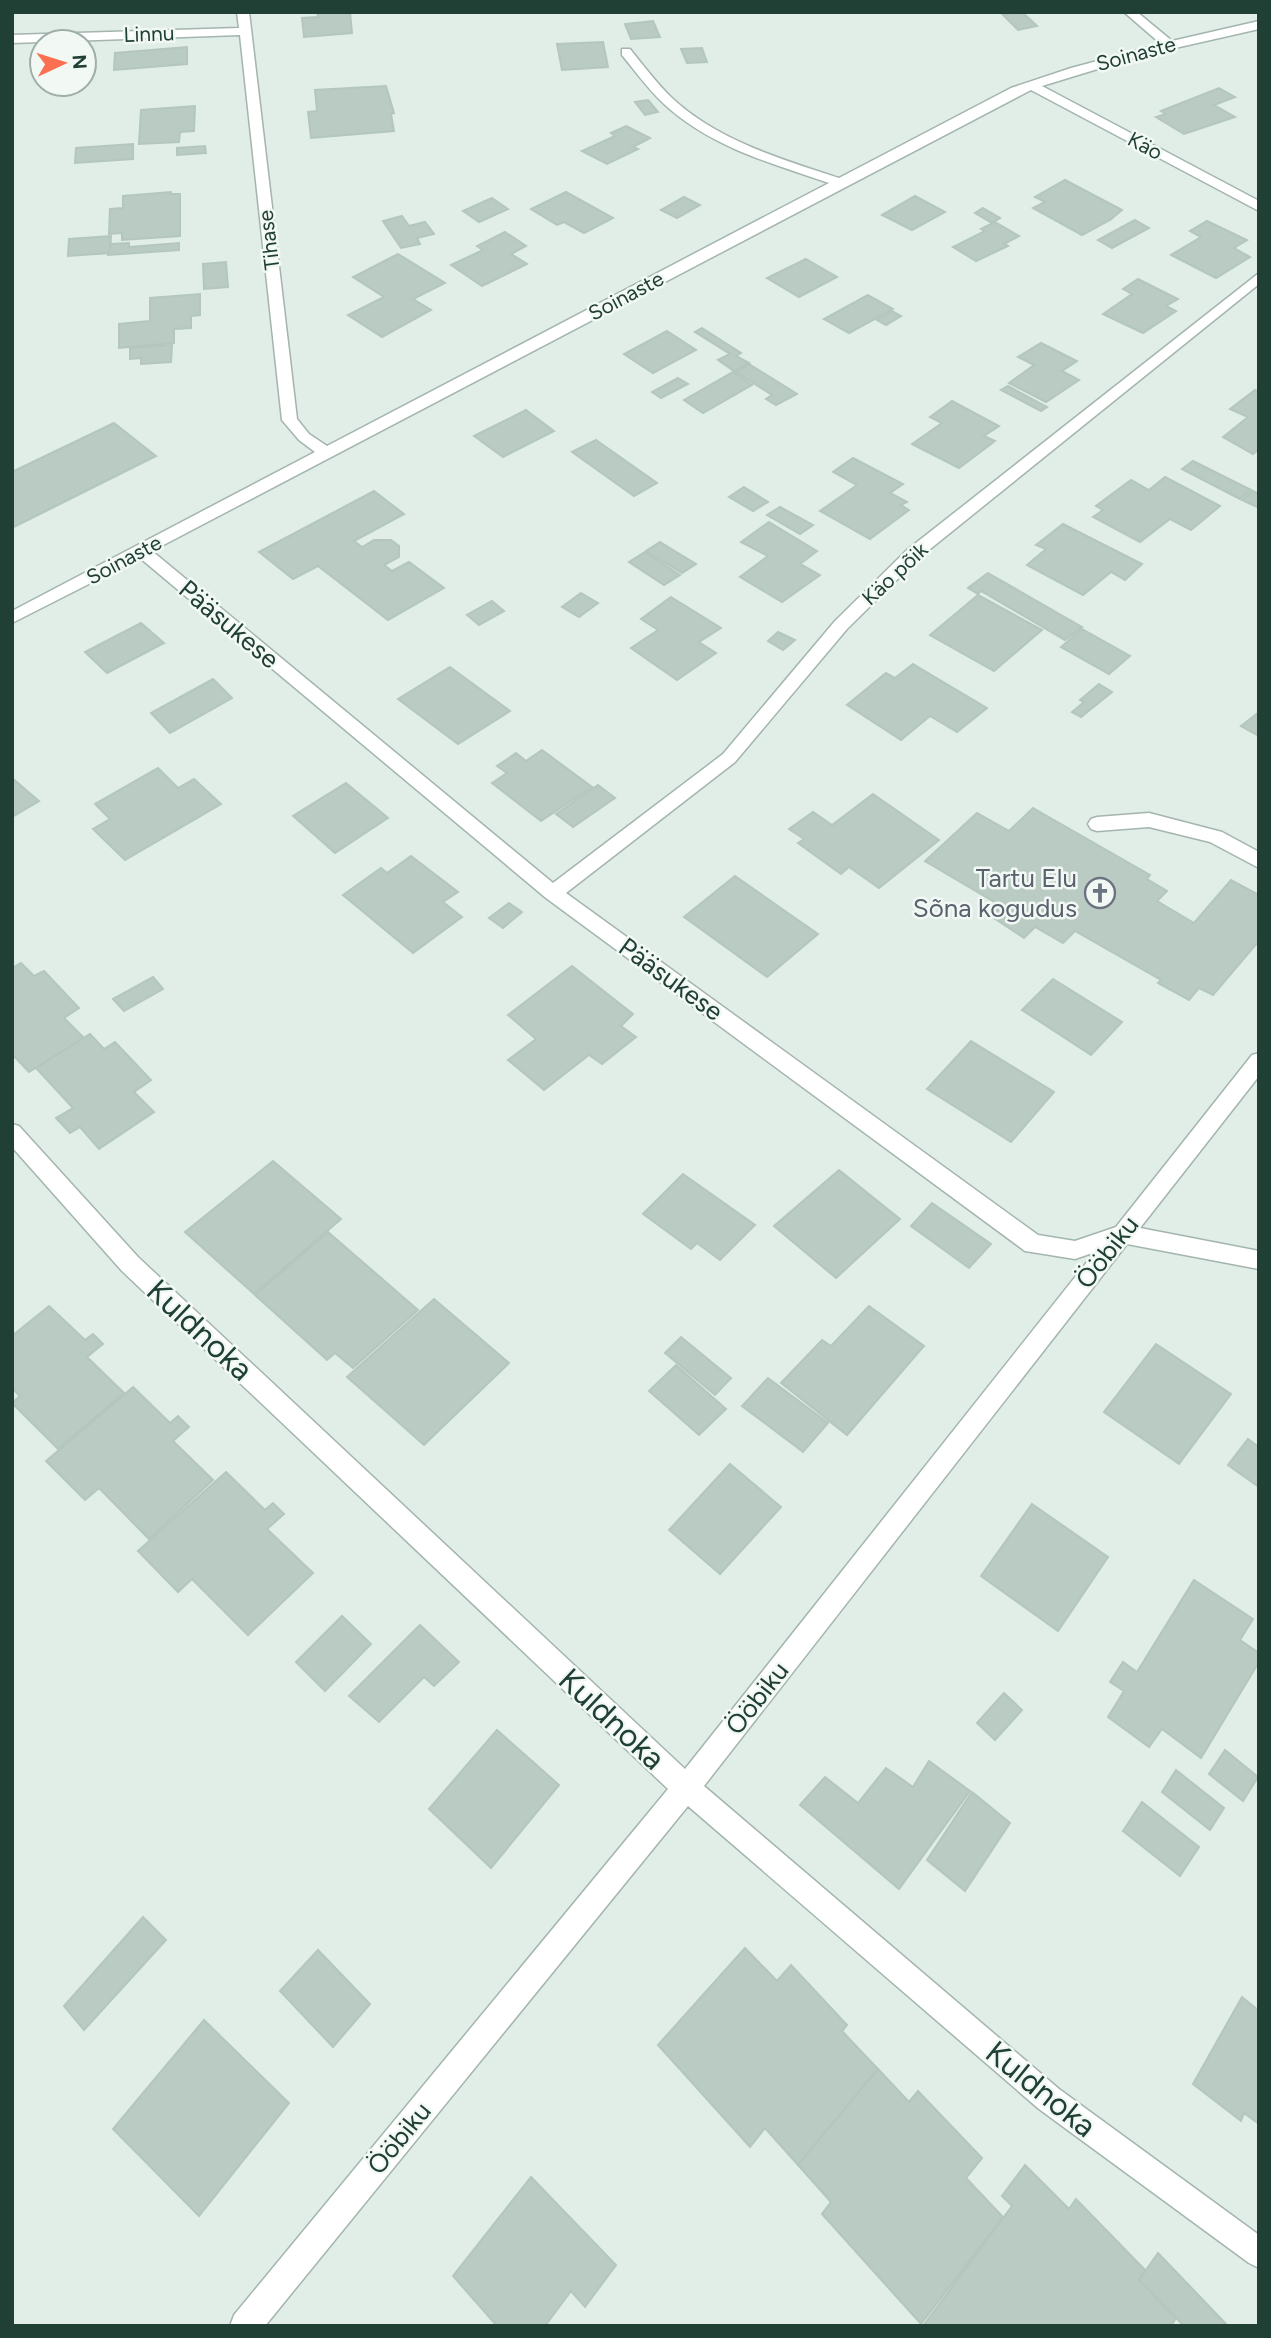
<svg xmlns="http://www.w3.org/2000/svg" width="1271" height="2338" viewBox="0 0 1271 2338" font-family="Figtree,sans-serif">
<style>
.building{fill:#b9cbc2;stroke:#b3c7bd;stroke-width:2}
.lines{fill:none;stroke-linecap:round;stroke-linejoin:round}
.minor-casing{stroke:#a3b5ae;stroke-width:3}
.minor{fill:#fff;fill-rule:evenodd}
.labels{text-anchor:middle;stroke-width:5;stroke-linejoin:round;paint-order:stroke}
.far-street-label{font-size:21px;fill:#203f35;stroke:#f2f9f5}
.street-label{font-size:26px;fill:#203f35;stroke:#f2f9f5}
.worship-label{font-size:26px;fill:#5b616d;stroke:#f2f9f5;text-anchor:end}
.near-street-label{font-size:32px;fill:#203f35;stroke:#f2f9f5}
</style>
<rect width="100%" height="100%" fill="#e1ede7"/>
<g class="building">
<polygon points="317,12 350,12 352,33 304,37 302,18 318,17"/>
<polygon points="1022,12 1037,26 1018,30 1003,15"/>
<polygon points="653,21 660,37 631,39 625,24"/>
<polygon points="603,42 608,67 562,70 557,44"/>
<polygon points="187,47 187,64 114,70 115,53"/>
<polygon points="702,48 707,62 687,63 681,49"/>
<polygon points="386,86 394,113 391,114 394,131 311,138 308,112 317,111 315,90"/>
<polygon points="1219,88 1235,97 1214,105 1235,117 1184,134 1156,117 1166,114 1161,111"/>
<polygon points="648,100 658,112 645,115 635,102"/>
<polygon points="195,106 194,131 180,132 179,142 139,144 141,110"/>
<polygon points="626,126 650,138 633,147 638,149 607,164 582,151 615,136 611,133"/>
<polygon points="133,144 133,159 75,163 76,148"/>
<polygon points="205,146 206,153 177,155 177,148"/>
<polygon points="1065,180 1122,210 1110,220 1082,235 1033,208 1045,202 1035,197"/>
<polygon points="171,192 171,194 180,194 180,236 122,240 122,233 109,234 110,209 123,208 123,196"/>
<polygon points="566,192 613,218 584,233 564,222 557,225 531,209"/>
<polygon points="915,196 945,212 912,230 882,215"/>
<polygon points="684,197 700,205 677,218 661,210"/>
<polygon points="492,198 508,209 479,222 463,211"/>
<polygon points="983,208 1000,218 992,223 975,213"/>
<polygon points="402,216 409,226 425,222 434,234 417,238 420,244 401,248 383,221"/>
<polygon points="1135,220 1149,228 1112,248 1098,240"/>
<polygon points="1207,221 1247,240 1234,248 1250,257 1216,278 1171,255 1201,237 1190,231"/>
<polygon points="995,222 1019,236 1004,244 1008,246 976,261 953,247 985,231 981,229"/>
<polygon points="505,232 526,246 511,254 527,264 482,286 451,265 483,250 477,246"/>
<polygon points="111,236 110,253 68,256 69,239"/>
<polygon points="129,243 129,247 179,243 179,250 108,255 111,244"/>
<polygon points="398,254 445,283 413,299 431,310 382,337 348,315 384,297 353,277"/>
<polygon points="806,259 837,277 799,297 767,278"/>
<polygon points="226,262 228,287 204,289 203,264"/>
<polygon points="1138,279 1178,299 1166,306 1176,311 1143,333 1103,314 1132,294 1123,289"/>
<polygon points="200,294 200,315 191,316 191,328 174,329 174,343 119,348 119,324 150,321 150,298"/>
<polygon points="868,295 893,309 849,333 824,319"/>
<polygon points="892,311 901,316 886,325 877,320"/>
<polygon points="702,328 741,353 736,356 749,363 734,371 718,360 730,354 695,332"/>
<polygon points="667,331 696,350 653,373 624,354"/>
<polygon points="1041,343 1077,361 1062,371 1079,380 1046,402 1009,383 1034,365 1018,357"/>
<polygon points="172,345 171,362 141,364 141,358 130,359 130,348"/>
<polygon points="749,364 797,394 776,405 766,399 772,395 736,372"/>
<polygon points="733,372 752,385 703,413 684,400"/>
<polygon points="678,378 688,384 661,398 652,392"/>
<polygon points="1008,386 1047,407 1041,411 1001,390"/>
<polygon points="1255,390 1259,392 1259,449 1253,454 1223,437 1248,417 1230,409"/>
<polygon points="952,401 999,426 984,436 995,441 959,468 912,444 942,423 930,417"/>
<polygon points="526,410 554,431 503,457 474,436"/>
<polygon points="114,423 156,456 12,528 12,472"/>
<polygon points="596,440 657,483 634,496 572,452"/>
<polygon points="853,458 903,484 890,493 907,502 901,505 909,510 870,539 820,511 857,485 833,472"/>
<polygon points="1193,461 1251,490 1240,499 1182,469"/>
<polygon points="1165,477 1220,506 1191,530 1170,519 1140,542 1093,517 1103,510 1096,506 1131,480 1149,490"/>
<polygon points="744,487 768,502 753,511 729,497"/>
<polygon points="374,491 404,514 354,541 362,547 374,540 391,540 399,546 399,557 384,565 392,571 409,562 444,588 388,620 318,566 293,579 259,552"/>
<polygon points="1253,491 1259,494 1259,508 1242,500"/>
<polygon points="780,507 813,525 800,534 767,515"/>
<polygon points="769,522 817,551 800,564 820,575 782,602 740,577 768,556 741,542"/>
<polygon points="1063,524 1142,564 1125,580 1111,572 1083,595 1027,565 1046,549 1036,545"/>
<polygon points="660,542 696,564 682,573 646,551"/>
<polygon points="645,552 680,575 664,585 629,562"/>
<polygon points="988,573 1082,627 1065,640 981,591 978,594 968,588"/>
<polygon points="581,593 598,603 579,617 562,607"/>
<polygon points="978,595 1042,630 994,671 930,635"/>
<polygon points="671,597 721,628 699,642 716,653 677,680 631,648 658,630 641,619"/>
<polygon points="492,601 504,611 479,625 467,615"/>
<polygon points="141,623 164,643 107,673 85,652"/>
<polygon points="1082,629 1130,656 1109,674 1061,647"/>
<polygon points="778,632 795,640 783,650 768,641"/>
<polygon points="913,664 987,708 957,732 930,716 901,740 847,705 886,673 895,678"/>
<polygon points="450,667 510,711 458,744 398,699"/>
<polygon points="213,679 232,698 170,733 151,713"/>
<polygon points="1099,684 1112,692 1081,717 1072,712 1084,702 1080,700"/>
<polygon points="1259,712 1259,736 1241,726"/>
<polygon points="542,750 592,787 541,821 492,783 507,773 497,766 516,753 526,761"/>
<polygon points="158,768 178,788 194,779 221,804 125,860 93,829 110,819 95,804"/>
<polygon points="12,778 39,801 12,817"/>
<polygon points="346,783 388,818 335,853 293,816"/>
<polygon points="598,785 615,798 573,827 556,814"/>
<polygon points="873,794 939,840 879,888 849,867 841,874 798,843 804,839 789,829 813,812 832,825"/>
<polygon points="1033,808 1150,875 1147,879 1167,891 1157,901 1194,923 1231,880 1259,895 1259,941 1213,995 1199,988 1189,1000 1158,983 1161,980 1075,931 1063,943 1035,927 1024,938 991,916 1001,906 925,861 977,813 1009,831"/>
<polygon points="411,856 458,892 443,902 462,917 413,953 343,895 381,868 387,873"/>
<polygon points="735,876 818,934 767,977 684,917"/>
<polygon points="509,903 522,912 503,928 489,918"/>
<polygon points="21,963 34,976 44,971 79,1008 64,1018 84,1038 29,1072 12,1054 12,968"/>
<polygon points="572,966 633,1014 621,1026 636,1037 602,1064 589,1055 544,1090 508,1060 536,1039 508,1015"/>
<polygon points="153,977 163,989 124,1011 113,999"/>
<polygon points="1053,979 1122,1022 1091,1055 1022,1010"/>
<polygon points="90,1034 104,1049 115,1042 151,1080 134,1092 154,1112 99,1149 80,1127 70,1133 56,1118 73,1108 36,1068"/>
<polygon points="971,1041 1054,1092 1011,1142 927,1089"/>
<polygon points="273,1161 341,1219 254,1294 185,1232"/>
<polygon points="839,1170 900,1219 836,1278 774,1226"/>
<polygon points="683,1174 755,1225 720,1260 697,1243 691,1249 643,1214"/>
<polygon points="932,1203 991,1244 969,1268 911,1226"/>
<polygon points="328,1232 418,1310 353,1368 335,1353 327,1360 255,1295"/>
<polygon points="434,1299 509,1363 424,1445 347,1377"/>
<polygon points="49,1306 85,1340 93,1334 103,1344 87,1357 124,1393 58,1449 12,1403 20,1396 12,1388 12,1336"/>
<polygon points="869,1306 924,1346 847,1435 781,1383 822,1340 831,1346"/>
<polygon points="681,1337 731,1378 715,1395 665,1353"/>
<polygon points="1156,1344 1231,1394 1179,1464 1104,1412"/>
<polygon points="676,1365 726,1409 699,1435 649,1391"/>
<polygon points="768,1378 828,1423 803,1452 742,1406"/>
<polygon points="133,1387 170,1423 178,1416 189,1427 173,1441 213,1480 149,1539 99,1488 85,1500 46,1461"/>
<polygon points="1248,1439 1259,1447 1259,1487 1228,1465"/>
<polygon points="730,1464 781,1507 720,1574 669,1530"/>
<polygon points="226,1472 265,1510 273,1503 284,1514 267,1529 313,1573 248,1635 192,1579 178,1592 138,1551"/>
<polygon points="1032,1504 1108,1557 1058,1631 981,1576"/>
<polygon points="1194,1580 1253,1619 1240,1640 1259,1653 1259,1662 1201,1758 1162,1729 1149,1747 1108,1717 1124,1691 1110,1682 1123,1662 1137,1672"/>
<polygon points="342,1616 371,1644 325,1691 296,1662"/>
<polygon points="420,1625 459,1662 434,1686 424,1677 379,1722 349,1696"/>
<polygon points="1004,1693 1022,1710 995,1740 977,1723"/>
<polygon points="497,1730 559,1785 491,1868 429,1809"/>
<polygon points="1225,1750 1258,1777 1243,1801 1209,1774"/>
<polygon points="929,1761 970,1791 899,1889 800,1805 825,1777 858,1803 886,1768 913,1787"/>
<polygon points="1176,1770 1224,1808 1210,1830 1162,1792"/>
<polygon points="972,1792 1010,1823 965,1891 927,1860"/>
<polygon points="1142,1802 1199,1847 1180,1876 1123,1831"/>
<polygon points="143,1917 166,1940 84,2030 64,2006"/>
<polygon points="745,1948 777,1981 791,1965 847,2025 842,2031 878,2069 798,2165 765,2128 750,2147 658,2045"/>
<polygon points="318,1950 370,2004 333,2047 280,1991"/>
<polygon points="1242,1997 1259,2011 1259,2124 1244,2113 1241,2121 1193,2084"/>
<polygon points="204,2020 289,2103 199,2216 113,2129"/>
<polygon points="878,2069 909,2102 918,2091 982,2158 966,2178 1003,2217 921,2324 822,2214 831,2202 798,2165"/>
<polygon points="1025,2165 1069,2209 1076,2199 1145,2270 1139,2280 1176,2318 1171,2326 923,2326 1012,2206 1002,2196"/>
<polygon points="531,2177 616,2265 585,2307 571,2291 545,2326 497,2326 453,2276"/>
<polygon points="1158,2253 1228,2326 1184,2326 1139,2280"/>
</g>
<g class="lines">
<g class="minor-casing">
<g id="minor">
<path d="M237,12H249L297,419L309,434L327,446L829,183C772,164 709,146 664,104C648,89 635,71 622,55V49H630C644,66 657,84 673,99C719,141 781,159 839,178L1011,88L1071,68L1161,44L1124,12H1137L1172,41L1259,21V29L1140,56L1042,86L1259,201V211L1031,90L152,551L553,883L723,754L835,621L907,550L1259,273V284L919,558L847,629L735,762L566,893L1038,1235L1075,1241L1116,1227L1252,1055L1259,1053V1076L1140,1228L1259,1251V1269L1127,1244L704,1786L1059,2089L1259,2235V2268L1249,2263L1039,2109L688,1806L265,2326H230L234,2315L668,1789L122,1271L12,1147V1124L19,1126L138,1257L685,1769L1095,1252L1075,1259L1025,1251L546,898L140,558L12,623V611L315,452L299,440L282,420L240,35L12,43V35L239,28Z"/>
<polygon points="1149,813 1222,832 1259,852 1259,868 1210,842 1149,827 1097,831 1091,829 1088,824 1091,819 1097,817"/>
</g>
</g>
<use href="#minor" class="minor"/>
</g>
<defs>
<g id="church-ring" transform="scale(1.575)"><circle r="9.5" fill="#f2f9f5" stroke="#6b7280" stroke-width="1.5"/><path d="M-1.2-6h2.4v3.5h3.3v2.4h-3.3V6h-2.4V-.1h-3.3v-2.4h3.3Z" fill="#6b7280"/></g>
</defs>
<g fill-rule="evenodd">
<use href="#church-ring" x="1100" y="893"/>
</g>
<g class="labels">
<g class="far-street-label">
<text transform="translate(149 34) rotate(-2)" y="7">Linnu</text>
<text transform="translate(1136 54) rotate(-15)" y="7">Soinaste</text>
<text transform="translate(1145 146) rotate(28)" y="7">Käo</text>
<text transform="translate(269 240) rotate(-97)" y="7">Tihase</text>
<text transform="translate(626 296) rotate(-28)" y="7">Soinaste</text>
<text transform="translate(124 560) rotate(-28)" y="7">Soinaste</text>
<text transform="translate(895 574) rotate(-43)" y="7">Käo põik</text>
</g>
<g class="street-label">
<text transform="translate(229 624) rotate(40)" y="9">Pääsukese</text>
<text transform="translate(671 979) rotate(36)" y="9">Pääsukese</text>
<text transform="translate(1107 1252) rotate(-52)" y="9">Ööbiku</text>
<text transform="translate(757 1698) rotate(-52)" y="9">Ööbiku</text>
<text transform="translate(399 2138) rotate(-51)" y="9">Ööbiku</text>
</g>
<g class="worship-label">
<text x="1077" y="887">Tartu Elu<tspan x="1077" dy="30">Sõna kogudus</tspan></text>
</g>
<g class="near-street-label">
<text transform="translate(200 1330) rotate(43)" y="11">Kuldnoka</text>
<text transform="translate(612 1719) rotate(43)" y="11">Kuldnoka</text>
<text transform="translate(1041 2089) rotate(39)" y="11">Kuldnoka</text>
</g>
</g>
<rect width="1271" height="2338" fill="none" stroke="#203f35" stroke-width="28"/>
<g transform="translate(63 63) rotate(86)"><circle r="33" fill="#f2f9f5" stroke="#9eafa8" stroke-width="2"/>
<path d="M0-5L12 26L0 18L-12 26Z" fill="#fb7050"/>
<text y="-10" font-size="19" font-weight="bold" text-anchor="middle" fill="#203f35">N</text>
</g>
</svg>
